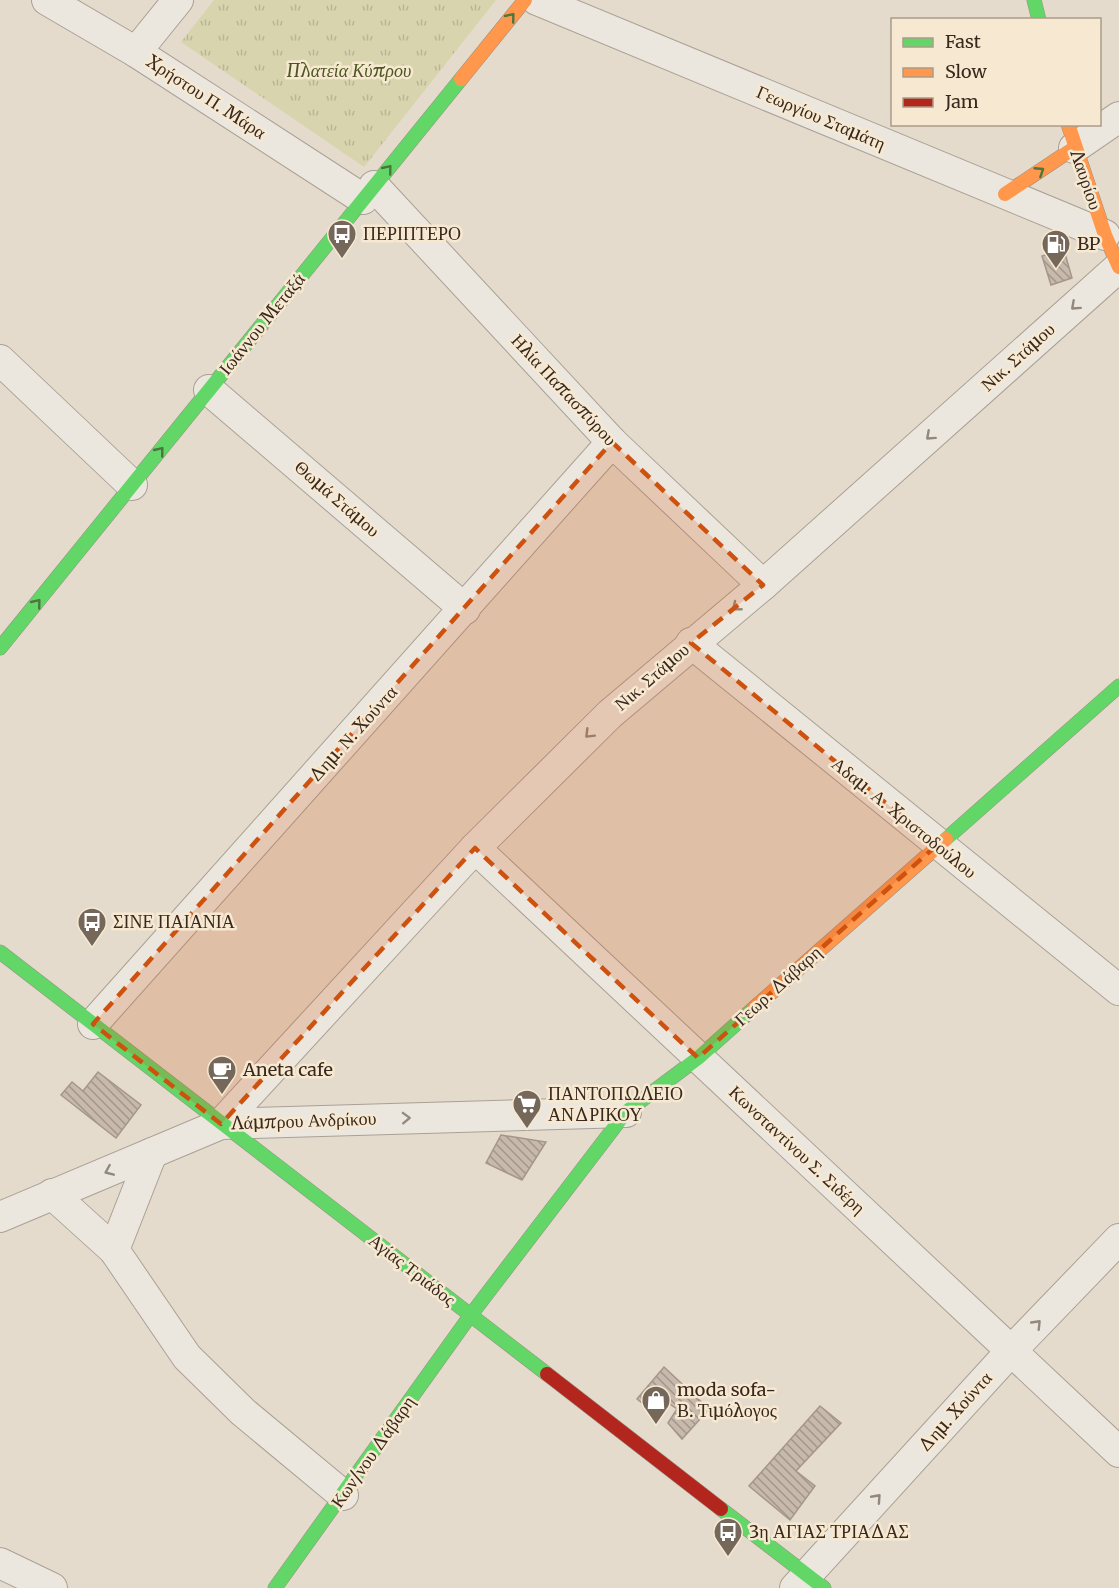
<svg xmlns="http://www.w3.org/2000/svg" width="1119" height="1588" viewBox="0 0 1119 1588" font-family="Merriweather,serif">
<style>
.grass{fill:url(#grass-tufts)}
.building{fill:url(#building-back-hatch);stroke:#a5968b;stroke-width:1.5}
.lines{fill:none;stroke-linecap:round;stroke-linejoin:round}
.street-casing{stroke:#aaa095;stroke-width:32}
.fast-casing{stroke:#999085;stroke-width:15}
.slow-casing{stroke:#999085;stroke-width:15}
.jam-casing{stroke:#999085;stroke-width:15}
.street{stroke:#ece7de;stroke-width:30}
.fast{stroke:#63d668;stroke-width:14}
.slow{stroke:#ff974d;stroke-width:14}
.jam{stroke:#b3261e;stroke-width:14}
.oneway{stroke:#4c763f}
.oneway2{stroke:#92887e}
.marked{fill:#ce520f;fill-opacity:0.2;stroke:#ce520f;stroke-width:4.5;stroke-dasharray:12 8;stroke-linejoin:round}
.labels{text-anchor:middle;stroke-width:5;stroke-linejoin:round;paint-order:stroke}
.park-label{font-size:18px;font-style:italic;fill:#4d5623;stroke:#f7e9d1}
.street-label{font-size:18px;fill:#39281d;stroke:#f7e9d1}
.poi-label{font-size:18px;fill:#39281d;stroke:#f7e9d1;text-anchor:start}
</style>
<defs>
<pattern id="grass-tufts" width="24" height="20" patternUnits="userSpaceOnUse" patternTransform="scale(1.5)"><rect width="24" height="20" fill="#d7d4ae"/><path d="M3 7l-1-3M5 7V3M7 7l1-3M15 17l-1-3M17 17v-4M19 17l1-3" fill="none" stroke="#b9b695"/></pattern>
<pattern id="building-back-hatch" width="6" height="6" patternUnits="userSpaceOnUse" patternTransform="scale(1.5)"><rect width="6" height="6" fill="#c8b9ad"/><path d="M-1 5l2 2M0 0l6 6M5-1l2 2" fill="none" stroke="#a3968c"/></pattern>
</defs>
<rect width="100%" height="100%" fill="#e4dbcc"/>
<polygon class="grass" points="214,0 496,0 364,167 181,42"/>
<g class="building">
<polygon points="1064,250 1072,278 1051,285 1042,256"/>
<polygon points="98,1072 141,1105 116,1138 61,1095 72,1082 83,1091"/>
<polygon points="501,1135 546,1142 522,1180 486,1163"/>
<polygon points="664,1367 709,1409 682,1439 668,1423 677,1409 668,1403 658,1416 637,1399"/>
<polygon points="820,1406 841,1423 796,1471 815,1486 790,1520 749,1486"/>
</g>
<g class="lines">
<g class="street-casing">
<g id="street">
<polyline points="47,0 136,52 363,199"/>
<polyline points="537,0 1105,235"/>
<polyline points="136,52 178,0"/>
<polyline points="1074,148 1119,117"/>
<polyline points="374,186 612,442 763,585"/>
<polyline points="0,360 132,485"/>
<polyline points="209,390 465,609"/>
<polyline points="691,643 1119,990"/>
<polyline points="475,848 1119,1452"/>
<polyline points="93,1024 612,442"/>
<polyline points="221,1124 475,848 610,714 763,585 1119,267"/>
<polyline points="52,1194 114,1250 187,1357 243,1412 343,1495"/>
<polyline points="0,1217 221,1124 626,1112"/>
<polyline points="114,1250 152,1153"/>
<polyline points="0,1563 52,1588"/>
<polyline points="795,1588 1011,1351 1119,1239"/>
</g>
</g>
<g class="fast-casing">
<g id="fast">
<polyline points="1034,0 1039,20"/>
<polyline points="0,648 461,79"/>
<polyline points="946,839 1119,686"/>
<polyline points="0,952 547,1374"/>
<polyline points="721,1509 824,1588"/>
<polyline points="275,1588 470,1316 626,1112 698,1058 754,1008"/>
</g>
</g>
<g class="slow-casing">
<g id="slow">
<polyline points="461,79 525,0"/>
<polyline points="1068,124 1105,235 1119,267"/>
<polyline points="1005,194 1074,148"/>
<polyline points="754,1008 946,839"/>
</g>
</g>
<g class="jam-casing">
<polyline id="jam" points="547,1374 721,1509"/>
</g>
<use href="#street" class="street"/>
<use href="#fast" class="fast"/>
<use href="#slow" class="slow"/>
<use href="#jam" class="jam"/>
</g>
<defs><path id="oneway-chevron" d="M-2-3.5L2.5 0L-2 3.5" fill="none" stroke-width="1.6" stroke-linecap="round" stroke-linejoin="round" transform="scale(1.5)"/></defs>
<g class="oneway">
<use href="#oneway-chevron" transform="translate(511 17) rotate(-51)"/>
<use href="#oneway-chevron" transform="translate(388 169) rotate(-51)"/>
<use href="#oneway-chevron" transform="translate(1040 171) rotate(-33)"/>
<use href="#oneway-chevron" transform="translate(160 451) rotate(-51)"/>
<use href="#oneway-chevron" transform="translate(37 603) rotate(-51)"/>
</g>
<g class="oneway2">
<use href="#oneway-chevron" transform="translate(1075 306) rotate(138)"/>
<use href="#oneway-chevron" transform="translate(930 436) rotate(138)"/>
<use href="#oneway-chevron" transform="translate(736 607) rotate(141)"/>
<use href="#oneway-chevron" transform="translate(589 734) rotate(135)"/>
<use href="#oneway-chevron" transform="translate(406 1118) rotate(-2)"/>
<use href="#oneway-chevron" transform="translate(109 1171) rotate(157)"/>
<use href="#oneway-chevron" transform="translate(1037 1324) rotate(-46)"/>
<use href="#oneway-chevron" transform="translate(877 1498) rotate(-48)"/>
</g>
<path class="marked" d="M612,442L763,585L691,643L937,845L698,1058L475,848L221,1124L93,1024Z"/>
<defs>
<g id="bus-pin" transform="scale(1.5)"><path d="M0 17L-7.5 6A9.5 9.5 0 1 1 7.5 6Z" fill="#75675a" stroke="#f7e9d1"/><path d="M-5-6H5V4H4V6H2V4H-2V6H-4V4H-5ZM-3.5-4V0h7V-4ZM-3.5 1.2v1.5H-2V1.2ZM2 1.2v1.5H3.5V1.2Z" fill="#fff"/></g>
<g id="fuel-pin" transform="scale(1.5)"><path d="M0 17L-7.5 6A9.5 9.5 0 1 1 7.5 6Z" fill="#75675a" stroke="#f7e9d1"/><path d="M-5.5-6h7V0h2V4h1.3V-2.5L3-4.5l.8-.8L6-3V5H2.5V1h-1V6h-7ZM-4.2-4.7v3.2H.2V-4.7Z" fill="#fff"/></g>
<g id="cafe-pin" transform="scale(1.5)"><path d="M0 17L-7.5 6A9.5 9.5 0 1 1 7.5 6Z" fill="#75675a" stroke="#f7e9d1"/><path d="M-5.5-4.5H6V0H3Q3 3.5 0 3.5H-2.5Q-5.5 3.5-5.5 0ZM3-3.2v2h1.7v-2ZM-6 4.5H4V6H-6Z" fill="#fff"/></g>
<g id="supermarket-pin" transform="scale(1.5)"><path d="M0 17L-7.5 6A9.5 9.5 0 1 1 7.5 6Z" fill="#75675a" stroke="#f7e9d1"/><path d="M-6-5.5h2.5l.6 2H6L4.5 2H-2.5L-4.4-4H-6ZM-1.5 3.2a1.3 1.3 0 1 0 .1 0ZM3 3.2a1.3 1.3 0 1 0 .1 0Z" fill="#fff"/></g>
<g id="shop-pin" transform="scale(1.5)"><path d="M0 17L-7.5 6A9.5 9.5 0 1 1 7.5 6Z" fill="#75675a" stroke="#f7e9d1"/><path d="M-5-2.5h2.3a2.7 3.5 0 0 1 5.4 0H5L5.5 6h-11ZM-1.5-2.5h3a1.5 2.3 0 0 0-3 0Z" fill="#fff"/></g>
</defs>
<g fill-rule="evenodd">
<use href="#bus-pin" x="342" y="234"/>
<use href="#fuel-pin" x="1056" y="244"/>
<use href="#bus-pin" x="92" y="922"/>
<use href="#cafe-pin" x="222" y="1070"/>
<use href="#supermarket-pin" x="527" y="1104"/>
<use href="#shop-pin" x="656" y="1400"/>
<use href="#bus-pin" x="728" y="1532"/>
</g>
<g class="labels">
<g class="park-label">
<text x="349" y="77">Πλατεία Κύπρου</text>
</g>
<g class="street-label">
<text transform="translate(206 97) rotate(33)" y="6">Χρήστου Π. Μάρα</text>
<text transform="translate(821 118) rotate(23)" y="6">Γεωργίου Σταμάτη</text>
<text transform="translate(1086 180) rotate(71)" y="6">Λαυρίου</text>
<text transform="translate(262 324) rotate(-51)" y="6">Ιωάννου Μεταξά</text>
<text transform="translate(1018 357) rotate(-42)" y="6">Νικ. Στάμου</text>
<text transform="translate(564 390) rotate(47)" y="6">Ηλία Παπασπύρου</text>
<text transform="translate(337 499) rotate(41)" y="6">Θωμά Στάμου</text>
<text transform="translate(652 677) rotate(-41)" y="6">Νικ. Στάμου</text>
<text transform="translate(353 734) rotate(-48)" y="6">Δημ. Ν. Χούντα</text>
<text transform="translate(904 818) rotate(39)" y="6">Αδαμ. Α. Χριστοδούλου</text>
<text transform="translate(778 986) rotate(-42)" y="6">Γεωρ. Δάβαρη</text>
<text transform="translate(304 1121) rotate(-2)" y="6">Λάμπρου Ανδρίκου</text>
<text transform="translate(797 1150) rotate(43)" y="6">Κωνσταντίνου Σ. Σιδέρη</text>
<text transform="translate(412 1270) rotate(38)" y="6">Αγίας Τριάδος</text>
<text transform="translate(955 1412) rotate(-48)" y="6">Δημ. Χούντα</text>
<text transform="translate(373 1452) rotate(-55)" y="6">Κων/νου Δάβαρη</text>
</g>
<g class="poi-label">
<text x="363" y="240">ΠΕΡΙΠΤΕΡΟ</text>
<text x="1077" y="250">BP</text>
<text x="113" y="928">ΣΙΝΕ ΠΑΙΑΝΙΑ</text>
<text x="243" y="1076">Aneta cafe</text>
<text x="548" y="1100">ΠΑΝΤΟΠΩΛΕΙΟ<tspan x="548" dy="21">ΑΝΔΡΙΚΟΥ</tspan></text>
<text x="677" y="1396">moda sofa-<tspan x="677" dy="21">Β. Τιμόλογος</tspan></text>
<text x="749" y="1538">3η ΑΓΙΑΣ ΤΡΙΑΔΑΣ</text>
</g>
</g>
<rect x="891" y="18" width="210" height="108" fill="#f7e9d1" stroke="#ab9c89" stroke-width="1.5"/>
<rect x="903" y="38" width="30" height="9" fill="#63d668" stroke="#ab9c89" stroke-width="1.5"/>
<text x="945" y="48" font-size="18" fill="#39281d">Fast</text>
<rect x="903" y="68" width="30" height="9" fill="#ff974d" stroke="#ab9c89" stroke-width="1.5"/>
<text x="945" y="78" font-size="18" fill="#39281d">Slow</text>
<rect x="903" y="98" width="30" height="9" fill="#b3261e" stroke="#ab9c89" stroke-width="1.5"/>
<text x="945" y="108" font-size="18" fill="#39281d">Jam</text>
</svg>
